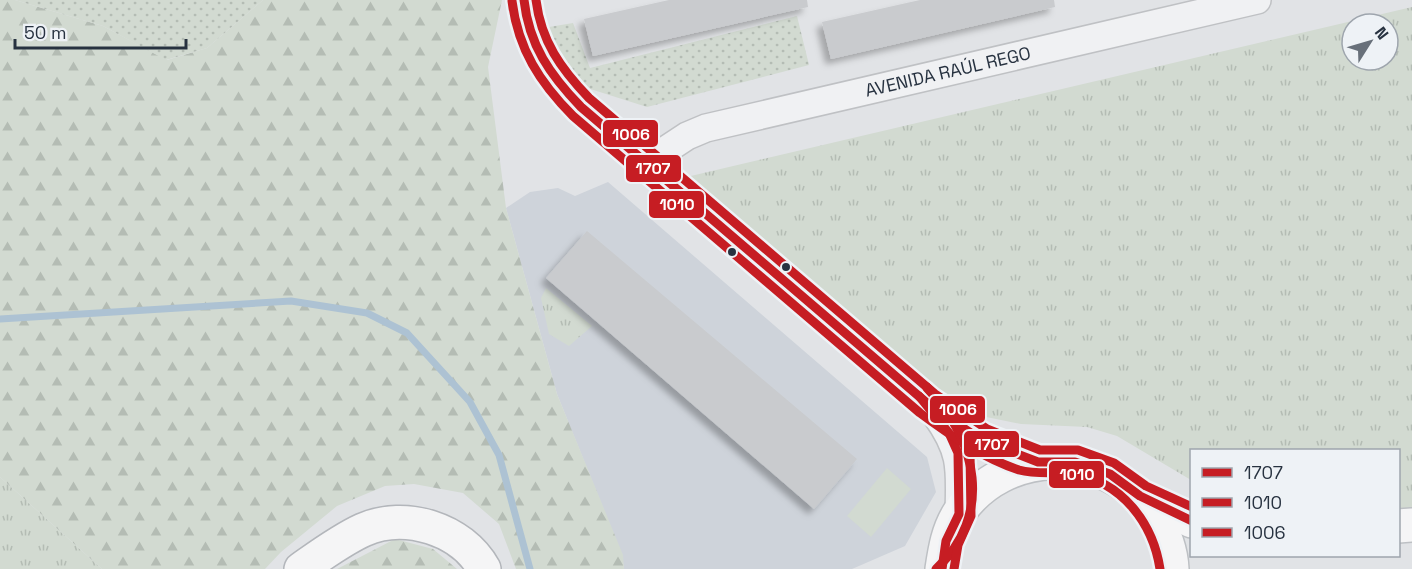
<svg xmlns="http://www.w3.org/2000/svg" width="1412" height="569" viewBox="0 0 1412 569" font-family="'Space Grotesk',sans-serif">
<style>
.built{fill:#ced3da}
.grass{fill:url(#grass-tufts);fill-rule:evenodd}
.forest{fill:url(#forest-firs)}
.garden{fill:url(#garden-dots)}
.pitch{fill:#d2dad1}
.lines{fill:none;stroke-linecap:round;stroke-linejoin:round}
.stream{stroke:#adc2d3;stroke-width:7}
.building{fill:#c9cbce;filter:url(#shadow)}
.minor-casing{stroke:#bfc1c4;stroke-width:30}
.major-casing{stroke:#bdc0c4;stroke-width:36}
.highway-casing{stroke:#b3b6bb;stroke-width:36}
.minor{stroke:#f0f1f3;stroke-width:27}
.major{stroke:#f5f5f6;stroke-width:33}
.highway{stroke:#f5f5f6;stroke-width:33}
.bus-1-casing{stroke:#eef2f6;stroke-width:14}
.bus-2-casing{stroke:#eef2f6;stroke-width:14}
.bus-3-casing{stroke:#eef2f6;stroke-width:14}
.bus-1{stroke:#c61d23;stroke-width:9}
.bus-2{stroke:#c61d23;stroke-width:9}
.bus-3{stroke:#c61d23;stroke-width:9}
.bus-dot{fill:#273240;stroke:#eef2f6;stroke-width:2}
.labels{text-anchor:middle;stroke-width:4.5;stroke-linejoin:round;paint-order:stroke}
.street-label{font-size:18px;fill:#273240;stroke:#eef2f6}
.line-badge{stroke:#eef2f6;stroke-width:2}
.badge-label{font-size:16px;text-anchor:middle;font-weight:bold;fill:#fff}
</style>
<defs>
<pattern id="grass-tufts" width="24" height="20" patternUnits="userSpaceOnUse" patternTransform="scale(1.5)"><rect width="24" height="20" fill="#d2dad1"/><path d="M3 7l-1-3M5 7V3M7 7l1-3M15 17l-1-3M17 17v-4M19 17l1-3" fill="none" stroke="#b4bcb4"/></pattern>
<pattern id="forest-firs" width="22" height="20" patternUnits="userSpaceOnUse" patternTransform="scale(1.5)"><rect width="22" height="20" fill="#d2dad1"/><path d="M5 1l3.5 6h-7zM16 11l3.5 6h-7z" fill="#b4bcb4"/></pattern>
<pattern id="garden-dots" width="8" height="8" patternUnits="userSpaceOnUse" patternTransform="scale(1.5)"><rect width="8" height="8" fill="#d2dad1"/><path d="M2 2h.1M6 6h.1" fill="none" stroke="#b4bcb4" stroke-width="1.8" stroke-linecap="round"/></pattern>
<filter id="shadow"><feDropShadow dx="-5.5" dy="5.5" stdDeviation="3" flood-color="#0004"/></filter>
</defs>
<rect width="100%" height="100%" fill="#e1e3e6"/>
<polygon class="built" points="608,182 927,457 936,492 905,546 852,569 624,569 622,555 557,394 506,208 530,192 558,188 575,196"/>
<g class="grass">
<path d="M1412,7V509L1399,511L1398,450H1192L1191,480L1117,436L1087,427L1021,424L957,411L678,179ZM1352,24H1388V60H1352Z"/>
<polygon points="546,288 592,326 569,346 549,334 541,298"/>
<polygon points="0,477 102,569 0,569"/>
</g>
<g class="forest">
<polygon points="0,0 15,0 103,26 167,60 207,48 263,0 502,0 488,67 506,208 557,394 623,555 624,569 516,569 499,524 463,493 414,484 385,486 337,506 281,552 265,569 102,569 0,477"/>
<polygon points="395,539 433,549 457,569 337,569"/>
</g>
<g class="garden">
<polygon points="15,0 263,0 207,48 166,60 103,26"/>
<polygon points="797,16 809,65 647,107 584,87 552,53 549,27 573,23 590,68"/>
</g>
<polygon class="pitch" points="887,468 911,489 871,537 847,516"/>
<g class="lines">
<polyline class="stream" points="0,319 291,301 367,313 407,333 470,402 499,455 530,569"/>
</g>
<g class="building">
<polygon points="669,0 807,0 808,7 593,56 584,19"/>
<polygon points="920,0 1054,0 1055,7 831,59 822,22"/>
<polygon points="587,231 857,459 814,509 546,278"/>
</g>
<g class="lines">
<g class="minor-casing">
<g id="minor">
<path d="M524,0C527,46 549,75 581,107L928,404L981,440L1038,462"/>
<path id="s1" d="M646,163L687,136L706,128L1257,0"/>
<path d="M936,415C963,453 960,469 959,514"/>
</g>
</g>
<g class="major-casing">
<g id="major">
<polyline points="1142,497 1192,521"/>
<polyline points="1398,526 1412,525"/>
<path d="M942,569C945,549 948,530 959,513C1004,447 1104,446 1150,510C1162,527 1171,548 1172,569"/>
</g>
</g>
<g class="highway-casing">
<path id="highway" d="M301,569C321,555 341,540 363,530C405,511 462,529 484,569"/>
</g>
<use href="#minor" class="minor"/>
<use href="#major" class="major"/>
<use href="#highway" class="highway"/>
<g class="bus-1-casing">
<g id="bus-1">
<path d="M524,0C529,45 550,75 581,107L928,404L981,440L1038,462H1075L1110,474L1140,496L1192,521"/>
<polyline points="919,396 949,433 958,453 959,514 946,541 942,569"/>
</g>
</g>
<g class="bus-2-casing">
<g id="bus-2">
<path d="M512,1C518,49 540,83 573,116L920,413C951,436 983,458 1019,470C1038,475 1055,471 1074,474C1122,482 1153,523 1160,569"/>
<path d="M927,388C977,438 994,516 936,569"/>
</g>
</g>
<g class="bus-3-casing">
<g id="bus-3">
<path d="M536,0C541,41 561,69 589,98L935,394L987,429L1040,450H1078L1114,463L1146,486L1192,507"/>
<polyline points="927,387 959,426 970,452 971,516 958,545 954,569"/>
</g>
</g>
<use href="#bus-1" class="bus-1"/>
<use href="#bus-2" class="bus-2"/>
<use href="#bus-3" class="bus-3"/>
</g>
<g class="bus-dot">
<circle cx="732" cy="252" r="5"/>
<circle cx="786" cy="267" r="5"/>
</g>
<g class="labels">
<g class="street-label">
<text dy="6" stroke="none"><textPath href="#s1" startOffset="318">AVENIDA RAÚL REGO</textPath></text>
</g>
</g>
<g class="line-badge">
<rect x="602" y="119" width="57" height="29" rx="6" fill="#c61d23"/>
<rect x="625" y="154" width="57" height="29" rx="6" fill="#c61d23"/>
<rect x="648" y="190" width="57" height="29" rx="6" fill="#c61d23"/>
<rect x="929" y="395" width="57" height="29" rx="6" fill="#c61d23"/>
<rect x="963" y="430" width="57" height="28" rx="6" fill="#c61d23"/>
<rect x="1048" y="460" width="57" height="29" rx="6" fill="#c61d23"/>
</g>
<g class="badge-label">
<text x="631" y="140">1006</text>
<text x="653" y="174">1707</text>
<text x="677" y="210">1010</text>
<text x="958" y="415">1006</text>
<text x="992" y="450">1707</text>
<text x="1077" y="480">1010</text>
</g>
<rect x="1190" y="449" width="210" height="108" fill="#eef2f6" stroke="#9ea5ad" stroke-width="1.5"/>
<rect x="1202" y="468" width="30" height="9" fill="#c61d23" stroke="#9ea5ad" stroke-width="1.5"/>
<text x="1244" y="479" font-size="18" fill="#273240">1707</text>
<rect x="1202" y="498" width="30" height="9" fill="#c61d23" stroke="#9ea5ad" stroke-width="1.5"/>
<text x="1244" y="509" font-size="18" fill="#273240">1010</text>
<rect x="1202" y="528" width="30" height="9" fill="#c61d23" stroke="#9ea5ad" stroke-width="1.5"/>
<text x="1244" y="539" font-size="18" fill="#273240">1006</text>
<g transform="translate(1370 42) rotate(53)"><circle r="28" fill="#eef2f6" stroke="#9ea5ad" stroke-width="1.5"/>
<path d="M0-4.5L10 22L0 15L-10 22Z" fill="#68707a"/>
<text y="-9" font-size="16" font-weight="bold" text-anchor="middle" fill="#273240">N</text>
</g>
<path d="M15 39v9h171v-9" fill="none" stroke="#273240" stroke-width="3"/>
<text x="24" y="39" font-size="18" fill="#273240" stroke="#eef2f6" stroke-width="4.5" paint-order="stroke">50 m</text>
</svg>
